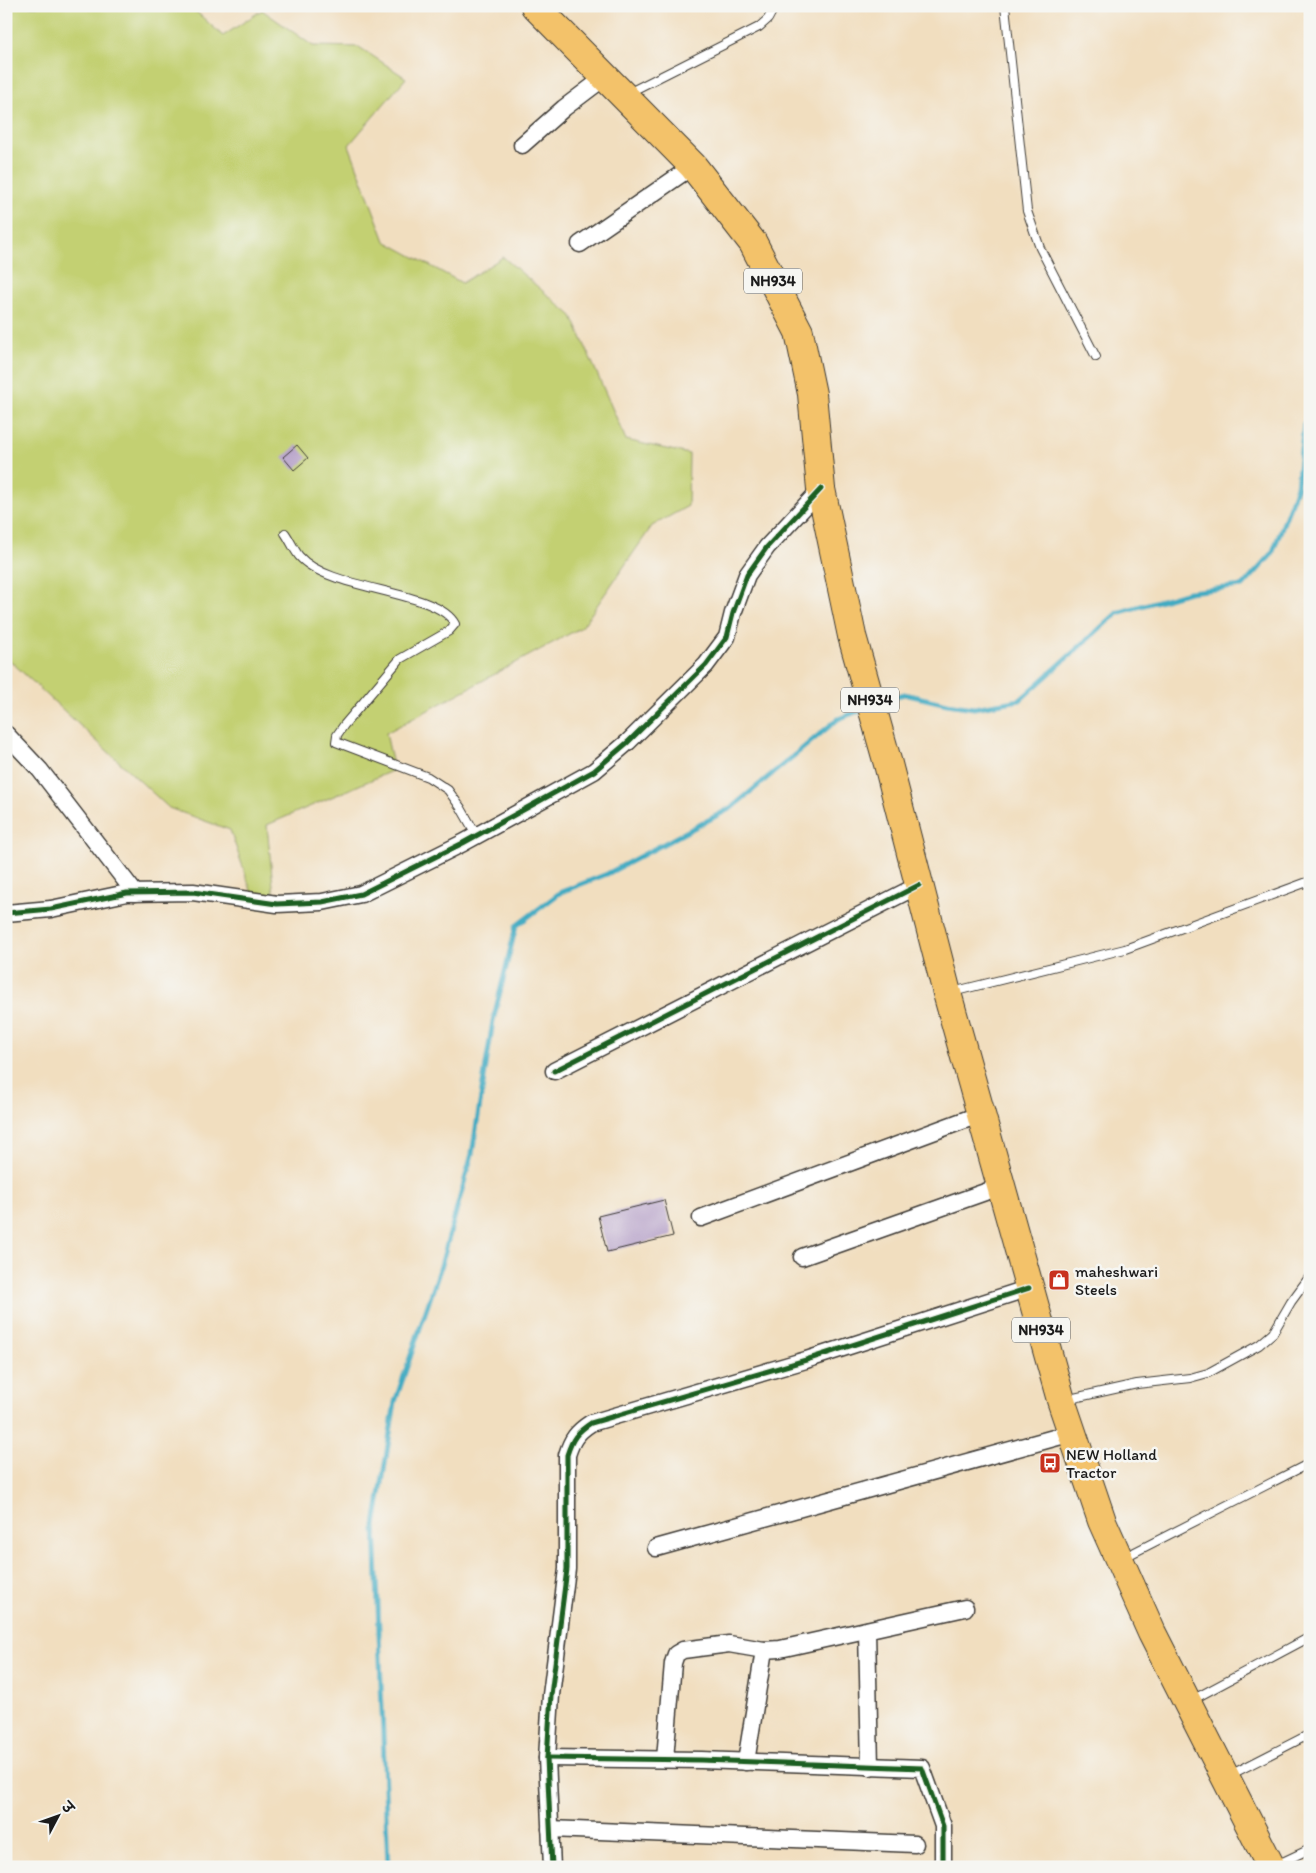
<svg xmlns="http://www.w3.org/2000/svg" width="1316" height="1873" viewBox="0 0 1316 1873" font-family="Itim,'Playpen Sans Deva',sans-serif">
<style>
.green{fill:#c3d072;stroke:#707647}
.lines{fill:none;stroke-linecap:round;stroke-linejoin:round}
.stream{stroke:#42abc2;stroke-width:5}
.building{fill:#b49ec7}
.lane-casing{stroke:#3c3934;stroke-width:10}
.street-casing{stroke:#3c3934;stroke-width:19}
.highway-casing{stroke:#3c3934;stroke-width:30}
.lane{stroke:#fff;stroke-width:8}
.street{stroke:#fff;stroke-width:16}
.highway{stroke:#f3c26a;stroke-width:28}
.cycleway-casing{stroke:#f6f6f2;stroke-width:8}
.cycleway{stroke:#1b5e20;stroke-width:5}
.labels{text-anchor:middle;stroke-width:5;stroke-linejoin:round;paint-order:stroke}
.shield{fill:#f6f6f2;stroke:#5d5d5c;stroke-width:1}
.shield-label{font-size:15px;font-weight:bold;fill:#1c1c1c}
.poi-label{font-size:16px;fill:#1c1c1c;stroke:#f6f6f2;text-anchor:start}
</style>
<rect width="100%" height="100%" fill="#f6f6f2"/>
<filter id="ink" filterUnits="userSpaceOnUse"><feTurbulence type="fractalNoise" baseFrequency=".02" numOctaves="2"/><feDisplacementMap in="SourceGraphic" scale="10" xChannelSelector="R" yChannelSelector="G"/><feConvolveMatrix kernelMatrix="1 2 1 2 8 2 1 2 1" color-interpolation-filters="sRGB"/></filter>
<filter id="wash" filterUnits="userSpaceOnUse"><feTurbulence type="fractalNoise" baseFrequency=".0096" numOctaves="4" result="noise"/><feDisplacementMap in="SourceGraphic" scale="20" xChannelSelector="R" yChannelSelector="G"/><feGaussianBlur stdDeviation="1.12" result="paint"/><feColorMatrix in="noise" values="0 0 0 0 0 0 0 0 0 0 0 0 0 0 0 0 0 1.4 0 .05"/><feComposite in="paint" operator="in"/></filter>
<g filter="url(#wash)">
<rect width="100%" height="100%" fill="#f1debf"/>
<polygon class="green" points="6,6 190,6 223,36 262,10 313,46 359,47 406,78 349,145 385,241 462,283 503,257 572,316 626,440 689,454 688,506 652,526 582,627 386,733 394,770 267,825 274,896 253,896 230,830 169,808 6,657"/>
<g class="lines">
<g class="stream">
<polyline points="879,703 904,694 947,704 974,708 1020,700 1117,613 1189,592 1243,586 1272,554 1297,487 1304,424 1310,416"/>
<polyline points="388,1867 375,1526 395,1402 440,1269 472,1154 493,1021 516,926 561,892 607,874 731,808 838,719 864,709"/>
</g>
</g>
<g id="blocks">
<g class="building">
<polygon points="297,445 308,458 294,470 283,457"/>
<polygon points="664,1200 673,1236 607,1252 598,1216"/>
</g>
</g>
</g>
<g filter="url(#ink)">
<use href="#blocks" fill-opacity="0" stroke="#3c3934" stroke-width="1"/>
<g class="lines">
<g class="lane-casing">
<g id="lane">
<polyline points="1005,6 1027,211 1040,248 1096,357"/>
<polyline points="628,93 759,27 768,19 775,6"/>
<path d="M285,533C290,540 294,550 299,556C330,592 437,589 455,624L449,631L400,659L344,725L337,735L336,742L428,777L448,790L461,808L477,836"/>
<polyline points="952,992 1125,949 1310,881"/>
<polyline points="1065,1400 1137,1384 1190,1378 1208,1373 1259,1345 1273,1333 1291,1302 1310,1276"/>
<polyline points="1123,1558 1310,1463"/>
<polyline points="1192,1700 1310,1637"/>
<polyline points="1230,1775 1310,1734"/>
<polyline points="1274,1866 1310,1849"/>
</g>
</g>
<g class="street-casing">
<g id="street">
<polyline points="522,145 564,108 605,77"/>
<polyline points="580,244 693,166"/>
<polyline points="6,734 40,770 135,893"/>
<polyline points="6,913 51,909 127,893 193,892 277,904 322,902 361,894 463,843 594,771 628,742 706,665 727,637 733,613 747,575 767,547 821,489"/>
<polyline points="554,1071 919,885"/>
<polyline points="701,1218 981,1114"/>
<polyline points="802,1257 1002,1186"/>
<polyline points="656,1548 1072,1433"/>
<polyline points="867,1630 870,1767"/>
<polyline points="547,1758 701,1760 922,1768 943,1826 943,1867"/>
<polyline points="665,1759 673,1663 676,1654 683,1650 729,1644 764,1650 780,1649 965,1608"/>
<polyline points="746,1762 764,1650"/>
<polyline points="550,1829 915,1844"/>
<path d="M552,1867L547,1758L551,1695L567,1569V1455C572,1439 577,1432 591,1423L806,1360L1029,1288"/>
</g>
</g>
<g class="highway-casing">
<polyline id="highway" points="535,6 693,166 753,243 799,332 812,394 821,489 852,636 888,764 947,993 1061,1400 1102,1521 1152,1633 1271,1867"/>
</g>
<use href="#lane" class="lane"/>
<use href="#street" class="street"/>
<use href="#highway" class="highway"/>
<g class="cycleway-casing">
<g id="cycleway">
<polyline points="6,913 51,909 127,893 193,892 277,904 322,902 361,894 463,843 594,771 628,742 706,665 727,637 733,613 747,575 767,547 821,489"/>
<polyline points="554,1071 919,885"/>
<polyline points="547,1758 701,1760 922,1768 943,1826 943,1867"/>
<path d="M552,1867L547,1758L551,1695L567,1569V1455C572,1439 577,1432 591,1423L806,1360L1029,1288"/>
</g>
</g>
<use href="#cycleway" class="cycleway"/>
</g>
</g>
<defs>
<g id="shop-square" transform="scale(1.125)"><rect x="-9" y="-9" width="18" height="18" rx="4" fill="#c8321e" stroke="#f6f6f2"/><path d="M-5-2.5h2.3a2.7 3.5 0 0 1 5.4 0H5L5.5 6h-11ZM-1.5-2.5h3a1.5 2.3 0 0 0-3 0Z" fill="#fff"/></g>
<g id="bus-square" transform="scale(1.125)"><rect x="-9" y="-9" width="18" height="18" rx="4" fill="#c8321e" stroke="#f6f6f2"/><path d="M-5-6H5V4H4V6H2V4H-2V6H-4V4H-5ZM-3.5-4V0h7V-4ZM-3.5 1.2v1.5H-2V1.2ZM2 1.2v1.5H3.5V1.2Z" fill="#fff"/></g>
</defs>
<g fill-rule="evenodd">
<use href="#shop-square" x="1059" y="1280"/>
<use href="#bus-square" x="1050" y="1463"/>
</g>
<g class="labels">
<g class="shield">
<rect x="744" y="268.5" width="58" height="25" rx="4"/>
<rect x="841" y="687.5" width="58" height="25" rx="4"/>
<rect x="1012" y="1317.5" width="58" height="25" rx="4"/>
</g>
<g class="shield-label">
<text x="773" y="286">NH934</text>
<text x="870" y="705">NH934</text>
<text x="1041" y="1335">NH934</text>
</g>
<g class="poi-label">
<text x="1075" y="1277">maheshwari<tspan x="1075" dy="18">Steels</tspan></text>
<text x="1066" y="1460">NEW Holland<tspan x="1066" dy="18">Tractor</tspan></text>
</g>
</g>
<rect width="1316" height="1873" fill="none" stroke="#f6f6f2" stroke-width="25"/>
<g transform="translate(58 1816) rotate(49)" stroke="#f6f6f2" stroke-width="4" paint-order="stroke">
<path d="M0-4L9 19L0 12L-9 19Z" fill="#1c1c1c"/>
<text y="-8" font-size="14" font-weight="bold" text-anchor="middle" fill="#1c1c1c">उ</text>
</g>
</svg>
